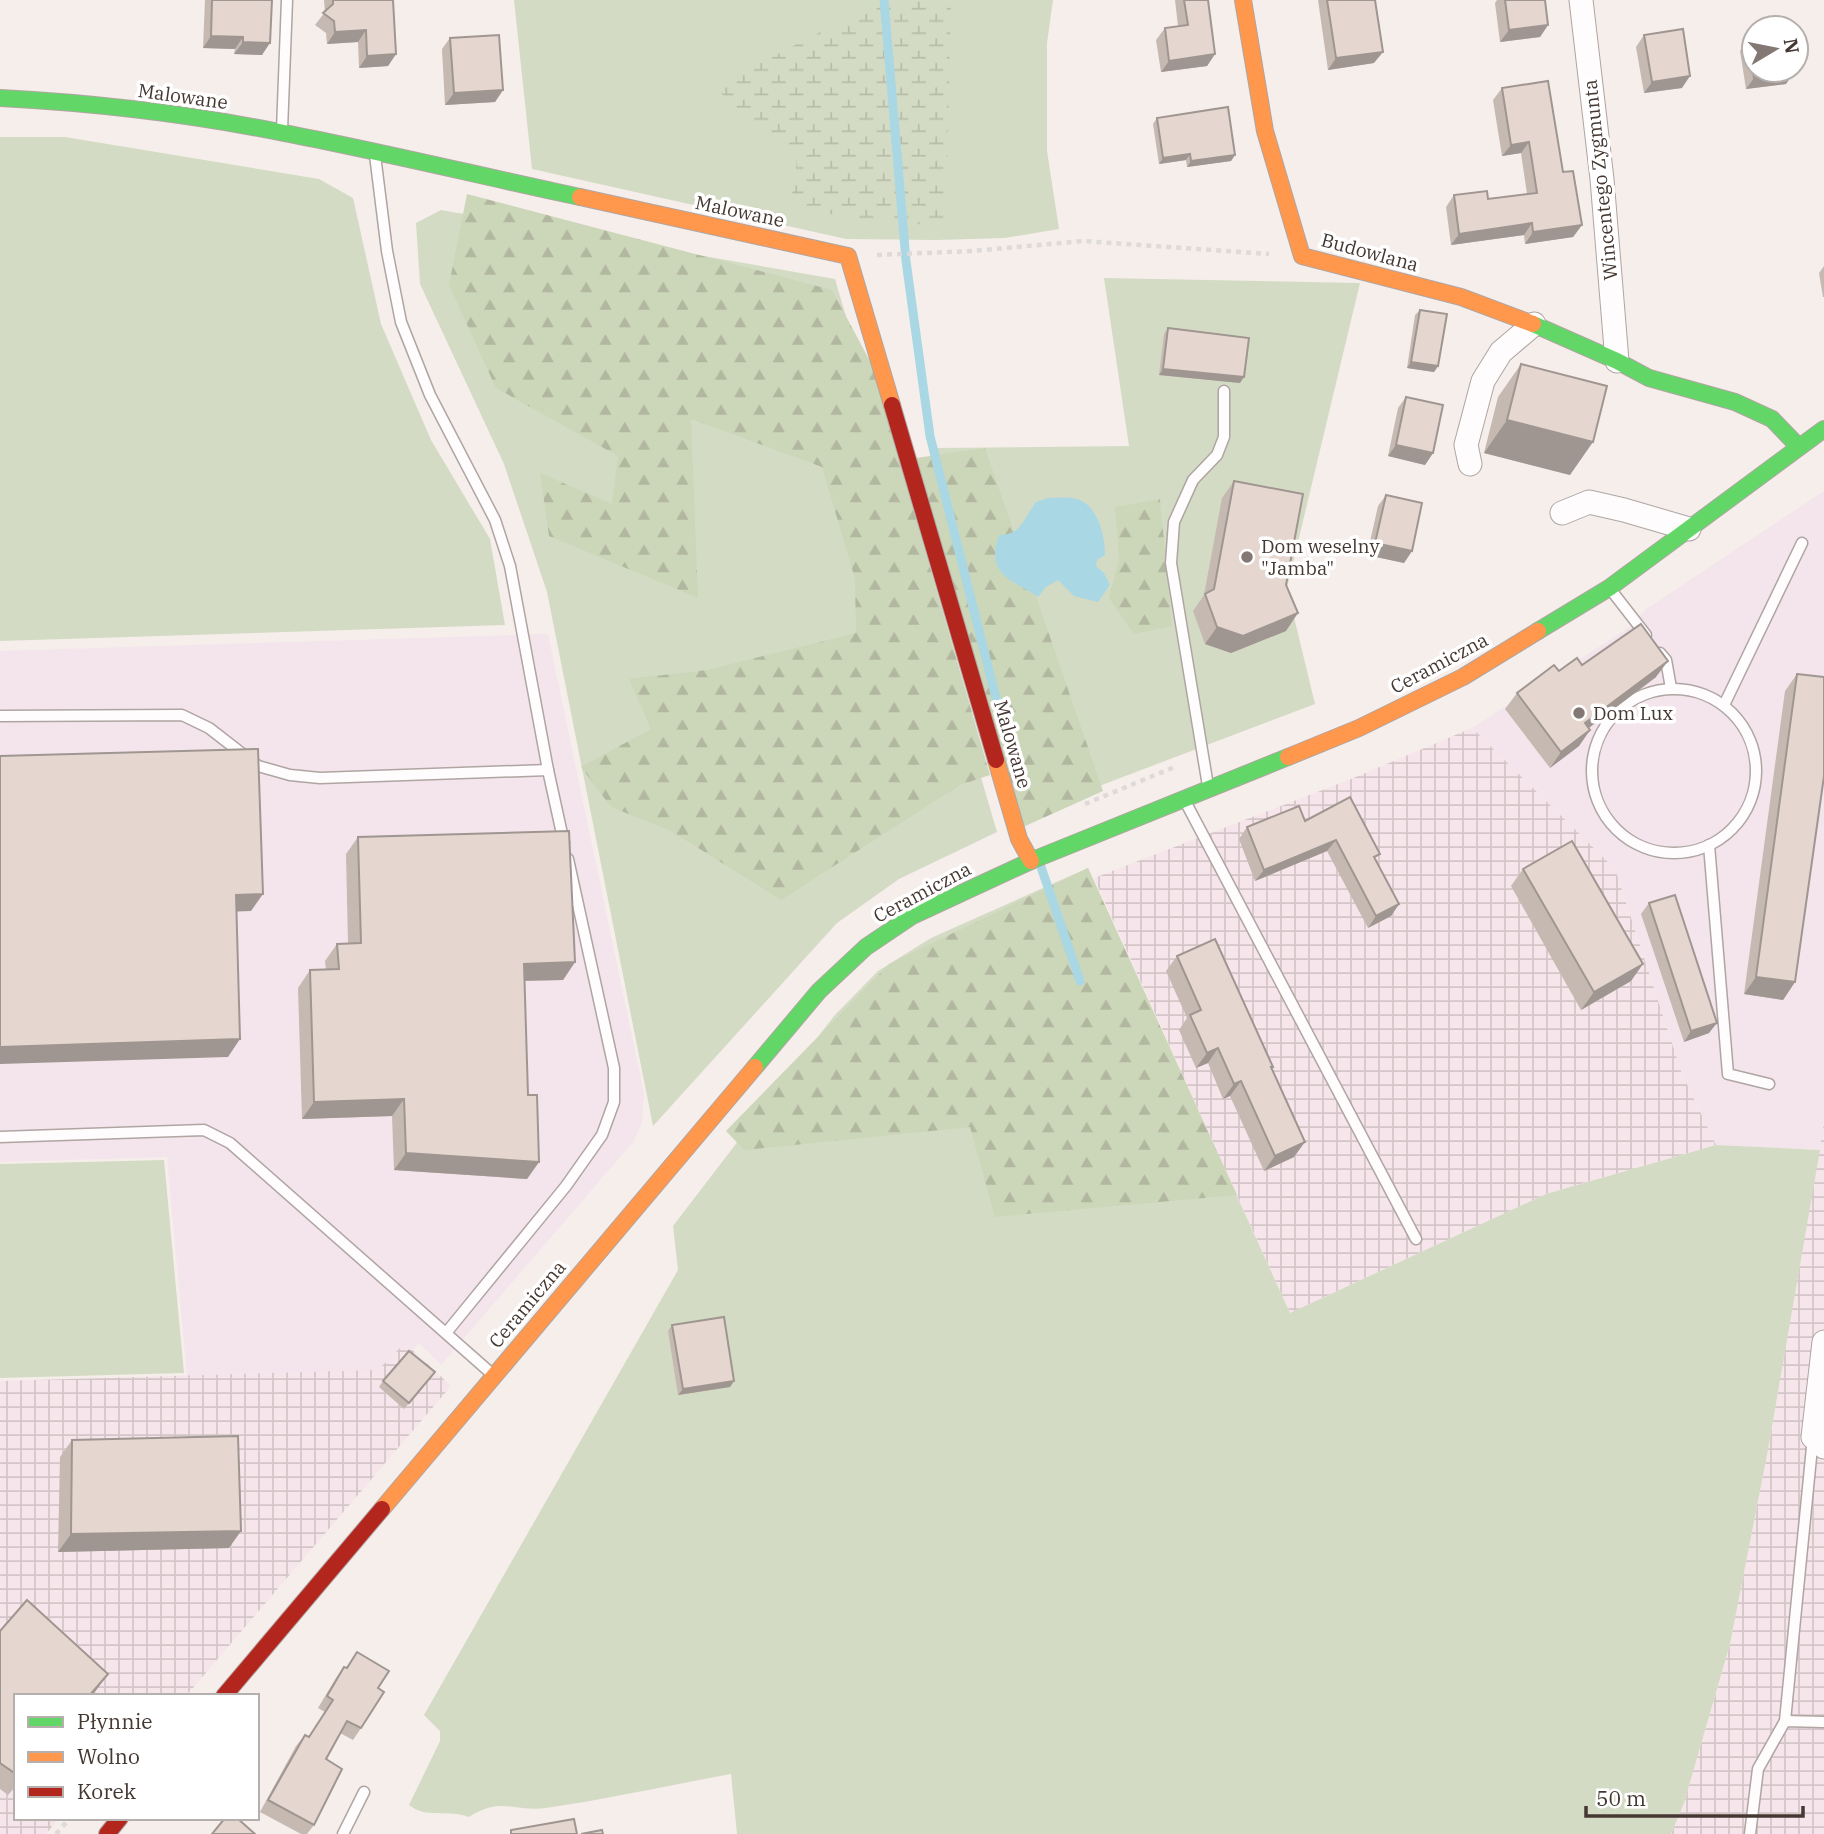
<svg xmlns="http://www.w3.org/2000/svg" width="1824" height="1834" viewBox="0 0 1824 1834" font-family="'IBM Plex Serif',serif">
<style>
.commercial{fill:#f4e5ed}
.industrial{fill:url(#industrial-grid)}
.grass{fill:#d4dbc4}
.forest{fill:url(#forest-firs)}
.wetland{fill:url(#wetland-marsh)}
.water{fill:#a9d8e4}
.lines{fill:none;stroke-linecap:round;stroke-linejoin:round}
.stream{stroke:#a9d8e4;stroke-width:9}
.lane-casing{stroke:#afa5a2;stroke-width:13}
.street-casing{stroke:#afa5a2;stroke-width:25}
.fast-casing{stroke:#afa5a2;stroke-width:18}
.slow-casing{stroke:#afa5a2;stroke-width:18}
.jam-casing{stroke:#afa5a2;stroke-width:18}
.path{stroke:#dddad9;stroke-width:4.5;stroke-dasharray:5 5;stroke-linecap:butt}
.lane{stroke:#fefcfc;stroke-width:10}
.street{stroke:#fefcfc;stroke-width:23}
.fast{stroke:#63d668;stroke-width:16}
.slow{stroke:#ff974d;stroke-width:16}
.jam{stroke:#b3261e;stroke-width:16}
.wall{fill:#c5b9b2}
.shaded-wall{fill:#a09691}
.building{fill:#e5d7cf;stroke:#a09691;stroke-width:2}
.poi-dot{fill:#837873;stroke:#fff;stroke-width:2.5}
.labels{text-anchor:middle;stroke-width:7;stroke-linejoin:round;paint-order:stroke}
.street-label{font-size:19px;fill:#453833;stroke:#fff}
.poi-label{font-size:19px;fill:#453833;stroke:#fff;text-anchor:start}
</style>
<defs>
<pattern id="industrial-grid" width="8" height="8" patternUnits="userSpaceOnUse" patternTransform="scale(1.75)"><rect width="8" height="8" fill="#f6e5ea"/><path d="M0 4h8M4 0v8" fill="none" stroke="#d4c5c9"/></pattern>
<pattern id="forest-firs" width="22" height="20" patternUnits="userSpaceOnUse" patternTransform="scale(1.75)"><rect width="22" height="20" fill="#ccd6b8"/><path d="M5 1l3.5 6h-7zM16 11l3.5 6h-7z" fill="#b1b89f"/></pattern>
<pattern id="wetland-marsh" width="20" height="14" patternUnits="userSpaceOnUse" patternTransform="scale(1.75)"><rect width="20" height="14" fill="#d4dbc4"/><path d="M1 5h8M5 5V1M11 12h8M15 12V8" fill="none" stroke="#b7bda9"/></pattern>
</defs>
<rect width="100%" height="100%" fill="#f6eeeb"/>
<g class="commercial">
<polygon points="1824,491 1824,1124 1820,1150 1716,1145 1682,1074 1615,869 1472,728 1630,627 1646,609"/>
<polygon points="548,634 644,1094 642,1123 633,1142 441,1365 419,1343 373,1393 189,1398 167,1157 0,1162 0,651"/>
</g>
<g class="industrial">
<polygon points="1472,728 1615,869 1682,1074 1716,1145 1546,1194 1290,1313 1094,878 1351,779"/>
<polygon points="1824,1123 1824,1834 1671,1834 1684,1803 1730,1644 1767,1455"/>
<polygon points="405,1343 451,1386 186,1696 16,1696 16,1818 59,1818 46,1834 0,1834 0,1381 378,1370"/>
</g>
<g class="grass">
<polygon points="514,0 1053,0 1047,43 1047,151 1059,229 1005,238 937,240 846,239 532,169"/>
<polygon points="0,137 65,137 319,179 353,198 381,324 431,440 490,539 505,625 0,641"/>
<polygon points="441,210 835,279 997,832 899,879 837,923 653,1126 547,592 504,464 420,284 416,223"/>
<polygon points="1104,278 1360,283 1287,588 1315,704 1036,810 934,448 1129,446"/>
<path d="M1088,868L1290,1313L1546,1194L1716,1145L1820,1150L1767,1455L1730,1644L1684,1803L1671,1834H737L731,1774C670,1785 608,1799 546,1808C514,1812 501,1796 469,1817C448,1809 426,1819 409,1805L440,1741V1731L424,1715L678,1270L673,1226L834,1016L878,971L931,938Z"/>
<polygon points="164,1160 184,1373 0,1378 0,1164"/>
</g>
<g class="forest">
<polygon points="467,194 832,290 871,363 990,775 960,785 781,900 671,831 611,807 581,767 651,729 629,679 707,670 856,633 855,579 822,467 691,419 698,598 549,536 540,473 612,504 618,456 496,388 449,285"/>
<polygon points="985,448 1103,791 1023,827 916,458"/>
<polygon points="1160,499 1172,626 1134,634 1109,598 1119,559 1115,507"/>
<polygon points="1088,868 1237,1195 995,1217 970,1127 744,1150 726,1131 889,964"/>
</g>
<polygon class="wetland" points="882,0 951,0 946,223 903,225 790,208 797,162 714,87"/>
<path class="water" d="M1048,498C1058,498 1073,496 1082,501C1099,510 1105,537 1105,555L1097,560L1096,566L1104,573L1110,585L1098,602L1074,596L1058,580L1046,587L1038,597C1011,579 985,575 999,535C1022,535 1024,517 1036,502Z"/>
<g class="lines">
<g class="stream">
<polyline points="884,0 906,261 930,436 1007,742"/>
<polyline points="1040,864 1080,981"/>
</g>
<g class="lane-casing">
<g id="lane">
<polyline points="282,130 287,0"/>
<polyline points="375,155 387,251 401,322 430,395 495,520 510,566 548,770"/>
<polyline points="1611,590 1646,635"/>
<polyline points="1660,653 1666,660 1671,688"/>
<circle cx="1674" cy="771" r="82"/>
<polyline points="1724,705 1802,543"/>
<polyline points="0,716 182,715 209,728 258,766 290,775 320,778 548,770 564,843"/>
<polyline points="1208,786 1171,563 1174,522 1193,480 1217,455 1224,437 1224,391"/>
<polyline points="1185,801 1416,1239"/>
<polyline points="1709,845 1728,1074 1769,1084"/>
<polyline points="0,1137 204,1130 230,1143 492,1374"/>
<polyline points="446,1333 566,1186 602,1135 614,1102 614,1068 568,859"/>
<polyline points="1785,1721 1813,1437"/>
<polyline points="343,1834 364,1792"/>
<polyline points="1750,1834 1758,1769 1785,1721 1824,1722"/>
</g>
</g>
<g class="street-casing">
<g id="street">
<polyline points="1581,0 1602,179 1617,361"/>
<polyline points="1470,464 1466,445 1483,381 1501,352 1534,324"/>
<polyline points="1562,513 1589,502 1624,510 1689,529"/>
<polyline points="1824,1342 1813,1437 1824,1447"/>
</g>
</g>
<g class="fast-casing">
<g id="fast">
<path d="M0,98C95,103 191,114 284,133C383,152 481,176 580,197"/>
<polyline points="1533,324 1617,361 1649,378 1735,402 1772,419 1799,447"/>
<polyline points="1538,631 1609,588 1824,429"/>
<polyline points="755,1067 819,991 866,947 912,916 1033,860 1288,757"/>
</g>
</g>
<g class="slow-casing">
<g id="slow">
<polyline points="1243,0 1265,131 1302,256 1461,297 1533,324"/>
<polyline points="580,197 848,256 892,405"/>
<polyline points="1288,757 1359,728 1463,677 1538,631"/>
<polyline points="996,760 1019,839 1031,861"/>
<polyline points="382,1509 755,1067"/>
</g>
</g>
<g class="jam-casing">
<g id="jam">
<polyline points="892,405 996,760"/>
<polyline points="224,1696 382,1509"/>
<polyline points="107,1834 120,1818"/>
</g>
</g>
<g class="path">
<polyline points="877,255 972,251 1083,241 1269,254"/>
<polyline points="1085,804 1177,766"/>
<polyline points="56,1834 70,1818"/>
</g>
<use href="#lane" class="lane"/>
<use href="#street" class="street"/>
<use href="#fast" class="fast"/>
<use href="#slow" class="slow"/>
<use href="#jam" class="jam"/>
</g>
<g class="wall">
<polygon points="205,0 272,0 262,55 234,54 235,49 203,48"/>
<polygon points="324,0 393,0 396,54 388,66 359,68 358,42 327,44 326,33 315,25 325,12"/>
<polygon points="1175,0 1208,0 1215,54 1207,66 1161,72 1156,40 1165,28 1178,26"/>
<polygon points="1318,0 1375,0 1374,63 1328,70"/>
<polygon points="1497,0 1545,0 1548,25 1540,37 1500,42 1495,3"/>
<polygon points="1644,35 1682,88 1644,93 1636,47"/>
<polygon points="450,38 503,90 495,102 445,105 442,49"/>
<polygon points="1748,39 1794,72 1786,84 1746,89 1740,51"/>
<polygon points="1502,88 1563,172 1582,225 1573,237 1525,244 1524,235 1451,245 1446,207 1454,195 1488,199 1527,194 1521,153 1502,156 1493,100"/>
<polygon points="1157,118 1235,155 1231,161 1187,167 1186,160 1159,164 1153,124"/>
<polygon points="1824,266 1824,297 1823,297 1819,273"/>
<polygon points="1420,310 1438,366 1434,372 1407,368 1415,315"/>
<polygon points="1168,328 1240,383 1159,375 1164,334"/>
<polygon points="1521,364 1570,475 1484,453 1498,397"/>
<polygon points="1406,397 1433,453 1425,465 1388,456 1398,408"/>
<polygon points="1234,481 1286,585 1286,631 1231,653 1205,644 1193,611 1204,595 1222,498"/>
<polygon points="1386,495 1412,551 1404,563 1367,555 1378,506"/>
<polygon points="1582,665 1656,677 1589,728 1590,730 1579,746 1550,768 1505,709 1517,693 1559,671"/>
<polygon points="1797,674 1795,982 1783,1000 1744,994 1785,691"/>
<polygon points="1305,821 1376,860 1399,904 1391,916 1368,928 1327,851 1255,881 1239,839 1247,827"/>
<polygon points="358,837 575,962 563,980 524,981 528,1095 539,1162 527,1179 394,1170 392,1116 302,1119 298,988 310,970 326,970 325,961 337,944 348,944 346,854"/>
<polygon points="1523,869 1631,981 1581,1010 1511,886"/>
<polygon points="1649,903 1709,1033 1684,1042 1641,914"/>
<polygon points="1177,956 1273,1067 1271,1068 1294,1157 1264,1171 1230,1096 1223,1099 1208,1063 1196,1068 1179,1030 1187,1018 1166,971"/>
<polygon points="672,1325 734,1381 730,1387 678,1395 668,1331"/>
<polygon points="435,1372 404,1409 379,1387 383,1381"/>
<polygon points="72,1440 229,1548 58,1552 60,1457"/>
<polygon points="0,1631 95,1692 92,1696 16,1696 16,1786 8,1795 0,1789"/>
<polygon points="357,1652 378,1688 361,1728 353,1740 340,1733 326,1759 314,1825 307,1834 301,1834 260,1812 296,1746 305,1735 309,1737 325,1712 318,1708 336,1678 344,1667 346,1668"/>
</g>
<g class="shaded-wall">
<polygon points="1548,25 1540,37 1500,42 1509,30"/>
<polygon points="366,30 358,42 327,44 335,32"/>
<polygon points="211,36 243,37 235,49 203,48"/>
<polygon points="243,42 270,43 262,55 234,54"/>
<polygon points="1383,52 1374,63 1328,70 1336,58"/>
<polygon points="396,54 388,66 359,68 367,56"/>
<polygon points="1215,54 1207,66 1161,72 1169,61"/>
<polygon points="1794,72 1786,84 1746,89 1754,78"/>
<polygon points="1690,76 1682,88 1644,93 1652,82"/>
<polygon points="503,90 495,102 445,105 454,93"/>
<polygon points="1529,142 1521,153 1502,156 1511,145"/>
<polygon points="1190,154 1186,160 1159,164 1163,158"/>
<polygon points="1235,155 1231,161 1187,167 1191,161"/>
<polygon points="1532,223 1524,235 1451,245 1459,234"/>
<polygon points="1582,225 1573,237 1525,244 1533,232"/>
<polygon points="1411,362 1438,366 1434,372 1407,368"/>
<polygon points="1163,369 1244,377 1240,383 1159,375"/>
<polygon points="1507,420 1593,442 1570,475 1484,453"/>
<polygon points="1396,445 1433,453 1425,465 1388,456"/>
<polygon points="1375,543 1412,551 1404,563 1367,555"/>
<polygon points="1298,613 1286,631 1231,653 1205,644 1217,627"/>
<polygon points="1668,661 1656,677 1574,739 1585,723"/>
<polygon points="1590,730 1579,746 1550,768 1561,752"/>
<polygon points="1336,840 1327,851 1255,881 1264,870"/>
<polygon points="263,894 251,911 224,912 236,895"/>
<polygon points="1399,904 1391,916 1368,928 1376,916"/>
<polygon points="575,962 563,980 511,981 524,964"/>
<polygon points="1643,964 1631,981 1581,1010 1594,992"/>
<polygon points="1756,977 1795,982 1783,1000 1744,994"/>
<polygon points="1717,1023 1709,1033 1684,1042 1691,1031"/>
<polygon points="240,1039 228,1057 0,1064 0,1047"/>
<polygon points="1218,1048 1208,1063 1196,1068 1207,1053"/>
<polygon points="1241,1081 1230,1096 1223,1099 1234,1084"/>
<polygon points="404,1099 392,1116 302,1119 314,1102"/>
<polygon points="1305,1142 1294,1157 1264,1171 1275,1156"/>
<polygon points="406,1153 539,1162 527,1179 394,1170"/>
<polygon points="734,1381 730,1387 678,1395 683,1389"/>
<polygon points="241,1531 229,1548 58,1552 71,1534"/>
<polygon points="108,1674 92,1696 89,1696"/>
</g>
<g class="building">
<polygon points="212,0 272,0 270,43 243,42 243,37 211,36"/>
<polygon points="333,0 393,0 396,54 367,56 366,30 335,32 334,21 323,13 333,4"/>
<polygon points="1184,0 1208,0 1215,54 1169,61 1165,28 1188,25"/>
<polygon points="1327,0 1375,0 1383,52 1336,58"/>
<polygon points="1505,0 1545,0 1548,25 1509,30"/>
<polygon points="1683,29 1690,76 1652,82 1644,35"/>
<polygon points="499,35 503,90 454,93 450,38"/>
<polygon points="1748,39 1754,39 1754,70 1794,70 1794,72 1754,78"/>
<polygon points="1548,81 1563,172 1573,171 1582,225 1533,232 1532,223 1459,234 1454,195 1487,191 1488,199 1537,193 1529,142 1511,145 1502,88"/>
<polygon points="1228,107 1235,155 1191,161 1190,154 1163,158 1157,118"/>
<polygon points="1420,310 1447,314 1438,366 1411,362"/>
<polygon points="1168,328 1249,338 1244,377 1163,369"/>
<polygon points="1521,364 1607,386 1593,442 1507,420"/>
<polygon points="1406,397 1443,405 1433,453 1396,445"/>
<polygon points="1234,481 1303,494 1286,585 1298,613 1243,636 1217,627 1205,594 1214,589"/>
<polygon points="1386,495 1422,503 1412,551 1375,543"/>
<polygon points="1641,624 1668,661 1585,723 1590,730 1561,752 1517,693 1554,665 1559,671 1577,658 1582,665"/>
<polygon points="1797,674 1824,677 1824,776 1795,982 1756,977"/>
<polygon points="258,749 263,894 236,895 240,1039 0,1047 0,756"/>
<polygon points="1350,797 1380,854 1374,857 1399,904 1376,916 1336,840 1264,870 1247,827 1299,806 1305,821"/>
<polygon points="569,831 575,962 524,964 528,1095 537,1095 539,1162 406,1153 404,1099 314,1102 310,970 339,969 337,944 361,943 358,837"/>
<polygon points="1572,841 1643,964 1594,992 1523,869"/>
<polygon points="1675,895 1717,1023 1691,1031 1649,903"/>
<polygon points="1215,939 1273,1067 1271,1067 1305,1142 1275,1156 1241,1081 1234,1084 1218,1048 1207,1053 1190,1015 1201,1010 1177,956"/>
<polygon points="724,1317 734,1381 683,1389 672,1325"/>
<polygon points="409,1351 435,1372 409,1403 383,1381"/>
<polygon points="238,1436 241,1531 71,1534 72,1440"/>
<polygon points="27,1600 108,1674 89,1696 16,1696 16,1774 0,1763 0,1631"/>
<polygon points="357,1652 389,1671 378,1688 384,1692 361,1728 347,1721 326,1759 342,1769 314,1825 268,1800 305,1735 309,1737 333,1700 327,1696 344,1667 347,1668"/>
<polygon points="225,1818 237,1818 255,1834 212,1834"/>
<polygon points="574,1819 577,1834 511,1834 511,1830"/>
<polygon points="602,1830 603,1834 581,1834"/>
</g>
<g class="poi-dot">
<circle cx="1247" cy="557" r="7"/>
<circle cx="1579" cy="713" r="7"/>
</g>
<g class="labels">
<g class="street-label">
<text transform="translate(183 96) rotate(8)" y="7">Malowane</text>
<text transform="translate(1600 180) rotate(-96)" y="7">Wincentego Zygmunta</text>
<text transform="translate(740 211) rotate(12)" y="7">Malowane</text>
<text transform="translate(1370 252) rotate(15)" y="7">Budowlana</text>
<text transform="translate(1439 663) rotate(-28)" y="7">Ceramiczna</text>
<text transform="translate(1013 744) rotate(74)" y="7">Malowane</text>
<text transform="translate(922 892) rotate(-28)" y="7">Ceramiczna</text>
<text transform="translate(527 1304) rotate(-50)" y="7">Ceramiczna</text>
</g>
<g class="poi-label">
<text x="1261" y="553">Dom weselny<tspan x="1261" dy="22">"Jamba"</tspan></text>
<text x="1593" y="720">Dom Lux</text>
</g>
</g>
<rect x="14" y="1694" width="245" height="126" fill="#ffffff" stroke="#b5afad" stroke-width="2"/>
<rect x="28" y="1717" width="35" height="10" fill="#63d668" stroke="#b5afad" stroke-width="2"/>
<text x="77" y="1729" font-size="21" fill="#453833">Płynnie</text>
<rect x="28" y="1752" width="35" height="10" fill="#ff974d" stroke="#b5afad" stroke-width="2"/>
<text x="77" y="1764" font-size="21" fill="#453833">Wolno</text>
<rect x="28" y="1787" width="35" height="10" fill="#b3261e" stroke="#b5afad" stroke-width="2"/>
<text x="77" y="1799" font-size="21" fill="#453833">Korek</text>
<g transform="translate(1775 49) rotate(80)"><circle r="33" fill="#ffffff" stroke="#b5afad" stroke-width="2"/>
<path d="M0-5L12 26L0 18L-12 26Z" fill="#837873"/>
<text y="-10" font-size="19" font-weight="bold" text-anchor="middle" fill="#453833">N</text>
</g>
<path d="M1586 1806v10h217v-10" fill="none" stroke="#453833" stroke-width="3.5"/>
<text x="1596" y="1806" font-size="21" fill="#453833" stroke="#ffffff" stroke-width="5" paint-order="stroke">50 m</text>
</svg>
